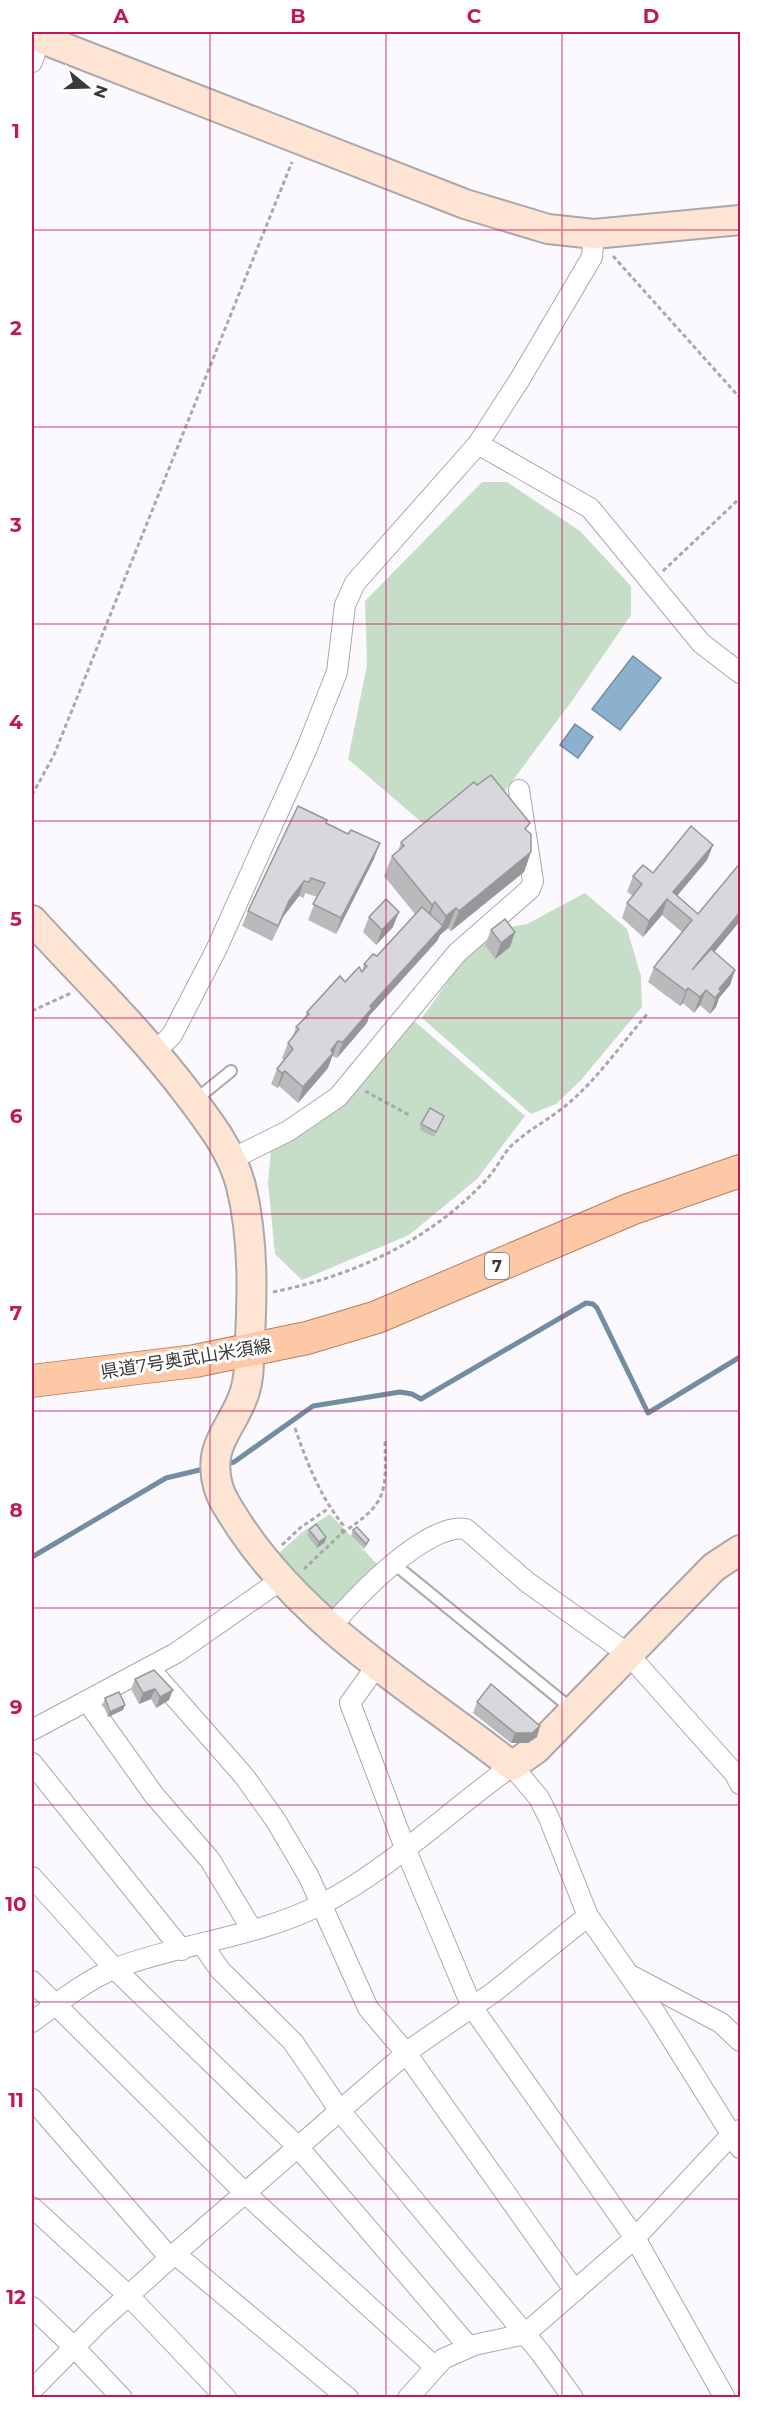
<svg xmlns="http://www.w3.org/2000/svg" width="772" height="2429" viewBox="0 0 772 2429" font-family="Montserrat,'Noto Sans JP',sans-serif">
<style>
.green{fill:#c6dec8}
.water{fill:#8bb1ce;stroke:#728da2;stroke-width:1.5}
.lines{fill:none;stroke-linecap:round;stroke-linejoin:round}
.stream{stroke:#728da2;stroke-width:5}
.lane-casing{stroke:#aaa8ac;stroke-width:14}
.street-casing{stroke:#aaa8ac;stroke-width:22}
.secondary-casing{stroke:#aaa8ac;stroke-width:32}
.primary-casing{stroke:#b87f5a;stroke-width:34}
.path{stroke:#a9a8aa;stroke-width:3;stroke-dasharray:4.5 3;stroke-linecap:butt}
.lane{stroke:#fff;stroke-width:10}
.street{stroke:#fff;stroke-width:20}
.secondary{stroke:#fee4d3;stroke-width:28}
.primary{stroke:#fdc8a6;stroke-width:32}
.wall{fill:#bababd}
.shaded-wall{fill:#97979a}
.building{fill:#d8d8dc;stroke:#97979a;stroke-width:1.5}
.grid{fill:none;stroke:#c2185b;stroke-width:1.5;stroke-opacity:0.55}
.labels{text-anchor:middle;stroke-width:6;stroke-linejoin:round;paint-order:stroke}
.shield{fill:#fff;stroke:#747475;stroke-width:1.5}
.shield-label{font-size:16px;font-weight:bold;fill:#39393a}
.street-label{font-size:18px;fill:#39393a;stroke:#fff}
.neatline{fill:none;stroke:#c2185b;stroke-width:2}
.grid-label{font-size:20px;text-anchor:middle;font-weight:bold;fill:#c2185b}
</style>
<rect width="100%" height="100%" fill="#fbf9fd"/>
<g class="green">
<polygon points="482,482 507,482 580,531 631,586 631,615 574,698 499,799 427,827 348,759 367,665 365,601"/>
<polygon points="585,893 627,929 641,976 642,1007 581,1080 556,1104 531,1114 422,1018 462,961 503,928 527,924"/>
<path d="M413,1020L525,1116L477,1179L409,1235L302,1280L275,1254L268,1183L271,1149C329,1131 374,1065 413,1020Z"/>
<polygon points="330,1514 378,1565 333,1610 277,1555 301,1533"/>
</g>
<g class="water">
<polygon points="633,656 661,678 620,730 592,709"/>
<polygon points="575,724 593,737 578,758 560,745"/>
</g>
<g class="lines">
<g class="stream">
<polyline points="223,1465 234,1462 313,1406 400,1392 412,1394 421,1399 586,1303 593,1304 597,1308 648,1413 740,1357"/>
<polyline points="32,1557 166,1478 208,1468"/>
</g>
<g class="lane-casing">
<g id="lane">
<polyline points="194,1101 231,1071"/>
<polyline points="393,1563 573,1710"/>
</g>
</g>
<g class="street-casing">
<g id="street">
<polyline points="32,62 42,32"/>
<polyline points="478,444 590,508 701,643 740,673"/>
<polyline points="156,1051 172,1035 216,950 307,748 337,672 345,605 355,583 478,444 520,379 592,257 594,234"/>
<polyline points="232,1159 288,1131 338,1097 457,953 530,889 533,881 519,790"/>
<path d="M331,1627C354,1598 427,1522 466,1529L527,1582L628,1654L735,1774L740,1784"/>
<polyline points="378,1664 350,1703 405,1848 472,2007 635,2238 725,2398"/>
<polyline points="150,1669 244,1776 276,1821 309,1877 368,2008 406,2053 575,2291"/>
<polyline points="87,1701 154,1795 210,1860 251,1928"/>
<polyline points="32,1730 176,1653 281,1580"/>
<polyline points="32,1763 182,1950"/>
<polyline points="32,1877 115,1969 298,2147 469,2347"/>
<polyline points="202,1944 220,1970 293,2042 340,2111 540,2352 573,2398"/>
<polyline points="632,1976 721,2023 740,2041"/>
<polyline points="32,1981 245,2193 435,2367"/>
<path d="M32,2022C58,2003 86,1980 116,1968C182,1943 257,1937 320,1905C386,1872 452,1809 512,1766L539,1798L549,1818L588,1916L656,2014L740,2148"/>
<polyline points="32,2099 170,2258"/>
<polyline points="32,2207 129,2296 226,2398"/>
<polyline points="175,2254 348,2398"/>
<polyline points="32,2307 74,2347 122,2398"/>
<polyline points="32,2390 99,2322 170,2258 411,2049 494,1992 588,1916"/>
<polyline points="408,2398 443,2359 474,2345 525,2334 635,2238 732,2134 740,2130"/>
</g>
</g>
<g class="secondary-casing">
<g id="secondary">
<polyline points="32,35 465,204 548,229 594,234 740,220"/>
<path d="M32,920C85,978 141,1032 188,1094C210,1123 232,1151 241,1186C255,1243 252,1303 249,1361C249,1376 247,1389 241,1402C227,1434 208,1448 218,1486C222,1501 233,1515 241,1528C309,1629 418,1692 512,1766L536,1749L714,1567L740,1550"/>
</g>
</g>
<g class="primary-casing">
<polyline id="primary" points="32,1381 195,1361 307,1338 377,1317 631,1209 740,1171"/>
</g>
<g class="path">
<polyline points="613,256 740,398"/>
<polyline points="663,571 740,498"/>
<polyline points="32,795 54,755 292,162"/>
<polyline points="32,1011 71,993"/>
<polyline points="365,1091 411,1116"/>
<path d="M273,1292C353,1276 430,1241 487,1179C496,1169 502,1156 511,1146C529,1129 552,1118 570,1102C599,1077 623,1042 648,1013"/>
<path d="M295,1428C307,1463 320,1496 343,1525L342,1533L304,1569"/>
<path d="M342,1533C388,1503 386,1493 385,1441"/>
<polyline points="282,1545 300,1528 329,1508"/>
</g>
<use href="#lane" class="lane"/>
<use href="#street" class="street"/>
<use href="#secondary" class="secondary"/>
<use href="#primary" class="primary"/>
</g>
<g class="wall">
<polygon points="477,785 527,831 531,852 524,872 451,931 448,928 440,935 437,941 369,1016 367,1023 337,1058 332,1056 328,1068 298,1103 279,1086 277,1088 271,1084 277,1069 284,1060 282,1058 288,1043 293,1036 296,1027 304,1019 307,1012 345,982 362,971 364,964 377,956 415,914 384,876 392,856 398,851 401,842"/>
<polygon points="326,823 374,859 336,934 308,920 317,897 305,893 304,898 299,896 283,917 272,941 242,926 248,911"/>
<polygon points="713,845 707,860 677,896 714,952 735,970 730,985 719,998 716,1007 710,1014 700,1005 694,1013 683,1003 680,1006 648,982 654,967 682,932 662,915 643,937 622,918 627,903 633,896 627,892 633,876 653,873"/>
<polygon points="369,917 393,927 376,945 363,932"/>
<polygon points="491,930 515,932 510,947 495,959 485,945"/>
<polygon points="444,1116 434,1137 420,1130 421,1124"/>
<polygon points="309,1530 325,1542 317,1548 307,1535"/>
<polygon points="353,1530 369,1540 367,1545 364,1549 351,1536"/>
<polygon points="154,1670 169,1700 156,1708 151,1699 139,1704 131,1689 135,1679"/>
<polygon points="105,1698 123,1710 108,1717 103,1704"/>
<polygon points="477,1702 537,1737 528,1743 511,1743 473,1713"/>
</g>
<g class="shaded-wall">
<polygon points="380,843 374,859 336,934 341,918"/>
<polygon points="713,845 707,860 671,903 673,892"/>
<polygon points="531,852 524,872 451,931 459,911"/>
<polygon points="304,881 299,896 283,917 272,941 289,901"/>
<polygon points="667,899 662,915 643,937 649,921"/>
<polygon points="435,902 427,922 424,925 432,905"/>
<polygon points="456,908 448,928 440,935 437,941 369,1016 367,1023 337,1058 343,1042 370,1006 442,927 446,916"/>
<polygon points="741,911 741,920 686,986 692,970"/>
<polygon points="399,912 393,927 376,945 382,930"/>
<polygon points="515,932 510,947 495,959 501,943"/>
<polygon points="735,970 730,985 719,998 716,1007 710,1014 719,989"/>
<polygon points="688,988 683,1003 680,1006 686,991"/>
<polygon points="706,990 700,1005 694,1013 700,997"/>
<polygon points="338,1041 328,1068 298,1103 303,1087"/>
<polygon points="285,1071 279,1086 277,1088 282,1073"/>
<polygon points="326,1537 325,1542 317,1548 319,1542"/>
<polygon points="155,1689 151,1699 139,1704 143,1693"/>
<polygon points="173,1690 169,1700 156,1708 160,1697"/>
<polygon points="125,1705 123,1710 108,1717 110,1712"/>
<polygon points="540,1726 537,1737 528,1743 511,1743 515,1733"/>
</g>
<g class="building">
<polygon points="491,775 530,823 525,829 531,834 531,852 459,911 456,908 446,916 435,902 432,905 392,856 404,846 401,842 474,782 477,785"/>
<polygon points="298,806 327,820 326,823 348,834 351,830 380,843 341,918 313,904 325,883 311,878 309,882 304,881 289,901 278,926 248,911"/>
<polygon points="691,826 713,845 673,892 698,914 741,862 741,911 692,970 711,949 735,970 719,989 721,991 715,998 706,990 700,997 688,988 686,991 654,967 692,920 667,899 649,921 627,903 642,884 633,876 643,865 653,873"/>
<polygon points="386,899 399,912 382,930 369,917"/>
<polygon points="422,907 443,926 370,1006 372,1008 343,1042 338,1041 331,1050 333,1053 303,1087 285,1071 282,1073 277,1069 293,1049 288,1043 299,1029 296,1027 309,1014 307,1012 340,976 345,982 359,967 362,972 367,966 364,964 373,954 377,956"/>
<polygon points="505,919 515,932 501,943 491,930"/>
<polygon points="430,1108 444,1116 436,1132 421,1124"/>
<polygon points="316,1524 326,1537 319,1542 309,1530"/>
<polygon points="357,1527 369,1540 366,1544 353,1530"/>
<polygon points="154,1670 173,1690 160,1697 155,1689 143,1693 135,1679"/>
<polygon points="491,1684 540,1726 532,1733 515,1733 477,1702"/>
<polygon points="119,1692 125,1705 110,1712 105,1698"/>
</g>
<path class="grid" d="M210,32V2398M386,32V2398M562,32V2398M32,230H740M32,427H740M32,624H740M32,821H740M32,1018H740M32,1214H740M32,1411H740M32,1608H740M32,1805H740M32,2002H740M32,2199H740"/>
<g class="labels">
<rect class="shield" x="485" y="1253" width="24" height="26" rx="4.5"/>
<g class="shield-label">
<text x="497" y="1272">7</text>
</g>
<g class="street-label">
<text transform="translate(186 1359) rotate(-9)" y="6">県道7号奥武山米須線</text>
</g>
</g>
<rect width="772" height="2429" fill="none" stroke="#ffffff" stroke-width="66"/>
<g transform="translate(87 87) rotate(109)" stroke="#ffffff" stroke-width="4.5" paint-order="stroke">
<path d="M0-4.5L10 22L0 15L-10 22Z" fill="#39393a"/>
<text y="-9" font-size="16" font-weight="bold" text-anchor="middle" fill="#39393a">N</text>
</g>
<rect x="33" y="33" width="706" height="2363" class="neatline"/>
<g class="grid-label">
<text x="121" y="23">A</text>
<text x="298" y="23">B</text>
<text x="474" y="23">C</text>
<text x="651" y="23">D</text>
<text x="16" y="138">1</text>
<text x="16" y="335">2</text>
<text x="16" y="532">3</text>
<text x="16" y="729">4</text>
<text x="16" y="926">5</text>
<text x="16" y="1123">6</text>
<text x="16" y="1320">7</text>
<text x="16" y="1517">8</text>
<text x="16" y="1714">9</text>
<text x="16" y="1911">10</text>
<text x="16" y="2107">11</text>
<text x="16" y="2304">12</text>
</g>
</svg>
